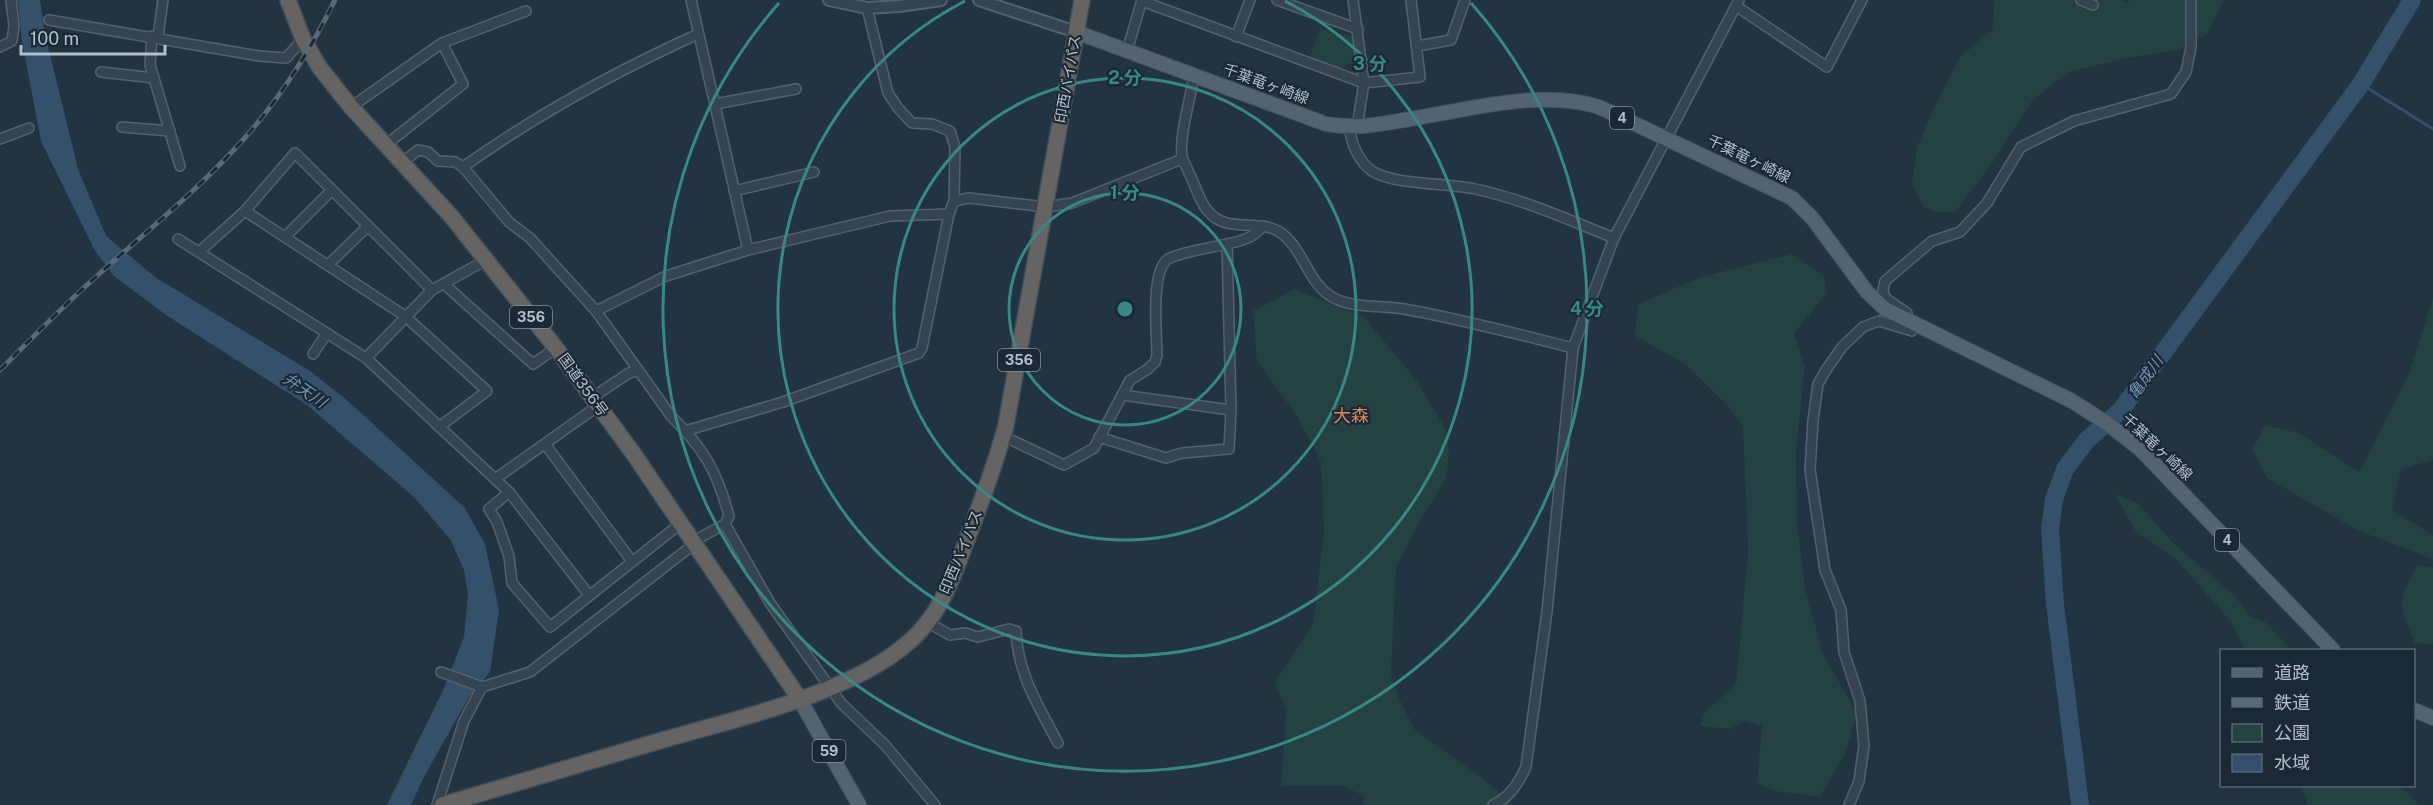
<svg xmlns="http://www.w3.org/2000/svg" width="2433" height="805" viewBox="0 0 2433 805" font-family="'Public Sans','Noto Sans JP',sans-serif">
<style>
.green{fill:#244242}
.water{fill:#34506a}
.lines{fill:none;stroke-linecap:round;stroke-linejoin:round}
.stream{stroke:#34506a;stroke-width:3}
.river{stroke:#34506a;stroke-width:18}
.minor-casing{stroke:#54626e;stroke-width:12}
.tertiary-casing{stroke:#54626e;stroke-width:14}
.primary-casing{stroke:#43505d;stroke-width:16}
.trunk-casing{stroke:#414f5b;stroke-width:18}
.minor{stroke:#364451;stroke-width:9}
.tertiary{stroke:#364451;stroke-width:10}
.primary{stroke:#546371;stroke-width:14}
.trunk{stroke:#666462;stroke-width:15}
.rail-casing{stroke:#586978;stroke-width:5}
.rail{stroke:#1b2936;stroke-width:3;stroke-dasharray:9;stroke-linecap:butt}
.ring{fill:none;stroke:#388885;stroke-width:3}
.labels{text-anchor:middle;stroke-width:4.5;stroke-linejoin:round;paint-order:stroke}
.shield{fill:#1b2936;stroke:#85929e;stroke-width:1.5}
.shield-label{font-size:14px;font-weight:bold;fill:#b3bfcb}
.street-label{font-size:15px;fill:#b3bfcb;stroke:#1b2936}
.water-label{font-size:16px;font-style:italic;fill:#7093b2;stroke:#1b2936}
.quarter-label{font-size:18px;fill:#e08659;stroke:#1b2936}
.centre{fill:#388885;stroke:#1b2936;stroke-width:3}
.ring-label{font-size:18px;text-anchor:middle;font-weight:bold;fill:#388885;stroke:#1b2936;stroke-width:4.5;stroke-linejoin:round;paint-order:stroke}
</style>
<rect width="100%" height="100%" fill="#223341"/>
<g class="green">
<polygon points="1994,0 2121,0 2127,2 2130,0 2224,0 2207,34 2178,50 2132,57 2068,72 2032,101 1991,165 1955,212 1935,212 1924,207 1912,184 1917,147 1934,108 1960,57 1993,29"/>
<polygon points="1320,28 1353,37 1357,66 1348,63 1340,71 1309,60"/>
<polygon points="1792,254 1824,276 1827,293 1794,333 1805,367 1796,450 1797,524 1805,588 1823,654 1851,702 1856,717 1845,754 1820,797 1776,791 1757,784 1762,726 1744,721 1731,729 1700,726 1705,712 1736,684 1748,552 1743,426 1727,405 1686,365 1635,336 1638,304 1698,278"/>
<polygon points="1295,289 1364,317 1415,378 1445,428 1449,454 1446,479 1420,521 1396,568 1391,674 1398,696 1415,730 1480,776 1513,805 1363,805 1364,796 1343,786 1281,786 1286,710 1275,682 1313,624 1324,532 1321,462 1297,416 1257,361 1253,311"/>
<polygon points="2433,298 2433,460 2401,469 2392,510 2433,535 2433,559 2359,531 2267,478 2252,450 2265,425 2299,433 2359,472 2410,371"/>
<polygon points="2115,494 2138,503 2173,543 2234,595 2251,617 2264,621 2292,650 2245,650 2232,623 2176,559 2136,532"/>
<path d="M2417,565L2433,567V644L2415,643C2398,604 2396,603 2417,565Z"/>
<polygon points="2300,786 2400,786 2419,805 2309,805"/>
</g>
<polygon class="water" points="18,0 40,0 45,34 78,169 106,236 155,277 310,371 348,401 465,508 485,544 499,610 490,672 469,697 425,775 411,805 387,805 444,688 464,637 468,595 464,570 450,539 414,497 307,405 166,315 114,276 95,251 41,141 22,41"/>
<g class="lines">
<polyline class="stream" points="2361,84 2433,129"/>
<polyline class="river" points="2080,805 2055,604 2050,529 2054,499 2065,469 2086,441 2121,410 2361,84 2412,0"/>
<g class="minor-casing">
<g id="minor">
<polyline points="691,0 748,250"/>
<polyline points="1277,0 1358,29"/>
<polyline points="1353,0 1364,83 1357,127"/>
<polyline points="2081,0 2093,5"/>
<polyline points="1142,1 1364,83 1420,77 1411,0"/>
<polyline points="1736,6 1827,67 1862,0"/>
<polyline points="867,8 888,93 898,108 912,123 932,124 950,131 955,147 954,201"/>
<polyline points="49,20 259,56 286,58 303,39"/>
<polyline points="152,36 150,65 180,166"/>
<polyline points="158,37 163,0"/>
<polyline points="1236,37 1250,0"/>
<polyline points="1417,46 1451,40 1465,0"/>
<polyline points="0,47 12,41 14,26 11,0"/>
<polyline points="1127,51 1142,0"/>
<polyline points="101,72 154,78"/>
<path d="M1194,75C1191,97 1179,136 1182,156C1183,162 1187,167 1189,173C1198,190 1201,212 1221,221C1238,229 1261,221 1278,231C1302,245 1306,279 1329,295C1348,309 1381,305 1404,309C1461,319 1517,334 1573,348"/>
<polyline points="715,104 796,89"/>
<polyline points="351,107 442,43 526,11"/>
<polyline points="122,127 170,131"/>
<path d="M1350,127C1350,142 1359,162 1372,171C1393,185 1448,183 1475,189C1523,199 1569,220 1614,238"/>
<polyline points="0,139 29,128"/>
<polyline points="387,144 463,84 442,43"/>
<path d="M403,162L418,150L428,152L438,161L455,162L463,167L509,222L530,238L596,311L671,416C704,449 717,471 729,516L725,524L770,603L841,703L885,745L935,805"/>
<path d="M463,167C539,113 614,72 698,34"/>
<polyline points="734,191 814,172"/>
<polyline points="245,211 405,316 487,391 439,427"/>
<polyline points="285,237 332,190"/>
<polyline points="178,239 366,358 509,492 589,595"/>
<polyline points="199,252 245,211 295,153 432,290"/>
<polyline points="328,265 368,226"/>
<polyline points="444,284 533,364 556,348"/>
<polyline points="596,311 666,276 748,250 890,216 949,214 954,201 969,198 1046,207 1072,203 1182,159"/>
<polyline points="313,354 327,333"/>
<polyline points="366,358 432,290 486,260"/>
<polyline points="1122,395 1231,410"/>
<polyline points="593,397 629,373 638,371"/>
<polyline points="685,431 783,402 919,353 922,348 949,214"/>
<path d="M1003,436L1064,465L1094,448L1130,380L1148,369L1155,362L1157,355C1157,333 1150,272 1168,259C1177,253 1214,247 1227,244"/>
<path d="M1099,437L1166,458L1182,453L1229,449L1231,410L1227,244C1242,241 1253,238 1263,226"/>
<polyline points="545,444 631,560"/>
<polyline points="495,479 598,406"/>
<polyline points="509,492 489,509 497,522 509,556 512,583 550,627 680,524"/>
<polyline points="692,542 725,524"/>
<path d="M927,622L950,635L965,633L978,637L1009,629L1016,631C1018,675 1038,705 1058,743"/>
<polyline points="441,672 482,687"/>
<polyline points="437,805 464,721 482,687 530,672 694,544"/>
<path d="M1493,805C1510,797 1518,784 1526,767L1547,611L1573,348L1614,238L1739,0"/>
<polyline points="1849,805 1859,781 1864,746 1860,701 1844,652 1841,610 1825,570 1810,470 1813,421 1818,384 1826,370 1842,347 1863,327 1879,321 1912,331 1907,320 1907,313 1885,298 1883,290 1885,281 1932,241 1960,232 1987,203 2021,147 2074,121 2171,94 2186,72 2191,47 2191,0"/>
</g>
</g>
<g class="tertiary-casing">
<g id="tertiary">
<polyline points="829,0 867,8 899,6 941,0"/>
<polyline points="979,0 1076,32"/>
</g>
</g>
<g class="primary-casing">
<g id="primary">
<path d="M1076,32L1326,124C1353,129 1377,125 1404,120C1464,111 1540,88 1599,107L1792,198L1813,219L1867,292L1885,309L2072,401L2108,424L2140,449L2333,650"/>
<polyline points="799,698 859,805"/>
<polyline points="2414,710 2433,718"/>
</g>
</g>
<g class="trunk-casing">
<g id="trunk">
<polyline points="288,0 303,39 320,68 351,107 451,216 556,348 633,453 799,698"/>
<path d="M442,805C514,784 585,763 656,742C736,718 876,690 927,623C947,597 957,566 968,537C982,500 996,463 1006,425L1082,0"/>
</g>
</g>
<use href="#minor" class="minor"/>
<use href="#tertiary" class="tertiary"/>
<use href="#primary" class="primary"/>
<use href="#trunk" class="trunk"/>
<g class="rail-casing">
<path id="rail" d="M0,370C32,338 64,305 98,275C147,231 198,190 242,141C280,99 310,51 335,0"/>
</g>
<use href="#rail" class="rail"/>
</g>
<g class="ring">
<circle cx="1125" cy="309" r="116"/>
<circle cx="1125" cy="309" r="231"/>
<path d="M1285 1A347 347 0 1 1 965 1"/>
<path d="M1471 3A462 462 0 1 1 779 3"/>
</g>
<g class="labels">
<g class="shield">
<rect x="1610" y="107" width="24" height="22" rx="4.5"/>
<rect x="510" y="306" width="42" height="22" rx="4.5"/>
<rect x="998" y="349" width="42" height="22" rx="4.5"/>
<rect x="2215" y="529" width="24" height="22" rx="4.5"/>
<rect x="812.5" y="740" width="33" height="22" rx="4.5"/>
</g>
<g class="shield-label">
<text x="1622" y="123">4</text>
<text x="531" y="322">356</text>
<text x="1019" y="365">356</text>
<text x="2227" y="545">4</text>
<text x="829" y="756">59</text>
</g>
<g class="street-label">
<text transform="translate(1068 79) rotate(-80)" y="5">印西バイパス</text>
<text transform="translate(1266 84) rotate(20)" y="5">千葉竜ヶ崎線</text>
<text transform="translate(1749 159) rotate(26)" y="5">千葉竜ヶ崎線</text>
<text transform="translate(583 385) rotate(54)" y="5">国道356号</text>
<text transform="translate(2157 447) rotate(43)" y="5">千葉竜ヶ崎線</text>
<text transform="translate(961 552) rotate(-68)" y="5">印西バイパス</text>
</g>
<g class="water-label">
<text transform="translate(2145 377) rotate(-54)" y="6">亀成川</text>
<text transform="translate(305 390) rotate(34)" y="6">弁天川</text>
</g>
<g class="quarter-label">
<text x="1351" y="422">大森</text>
</g>
</g>
<circle cx="1125" cy="309" r="9" class="centre"/>
<g class="ring-label">
<text x="1370" y="70">3 分</text>
<text x="1125" y="84">2 分</text>
<text x="1125" y="199">1 分</text>
<text x="1587" y="315">4 分</text>
</g>
<rect x="2220" y="649" width="195" height="138" fill="#1b2936" stroke="#586572" stroke-width="1.5"/>
<rect x="2232" y="668" width="30" height="9" fill="#546371" stroke="#586572" stroke-width="1.5"/>
<text x="2274" y="679" font-size="18" fill="#b3bfcb">道路</text>
<rect x="2232" y="698" width="30" height="9" fill="#586978" stroke="#586572" stroke-width="1.5"/>
<text x="2274" y="709" font-size="18" fill="#b3bfcb">鉄道</text>
<rect x="2232" y="724" width="30" height="18" fill="#244242" stroke="#586572" stroke-width="1.5"/>
<text x="2274" y="739" font-size="18" fill="#b3bfcb">公園</text>
<rect x="2232" y="754" width="30" height="18" fill="#34506a" stroke="#586572" stroke-width="1.5"/>
<text x="2274" y="769" font-size="18" fill="#b3bfcb">水域</text>
<path d="M21 45v9h144v-9" fill="none" stroke="#b3bfcb" stroke-width="3"/>
<text x="30" y="45" font-size="18" fill="#b3bfcb" stroke="#1b2936" stroke-width="4.5" paint-order="stroke">100 m</text>
</svg>
